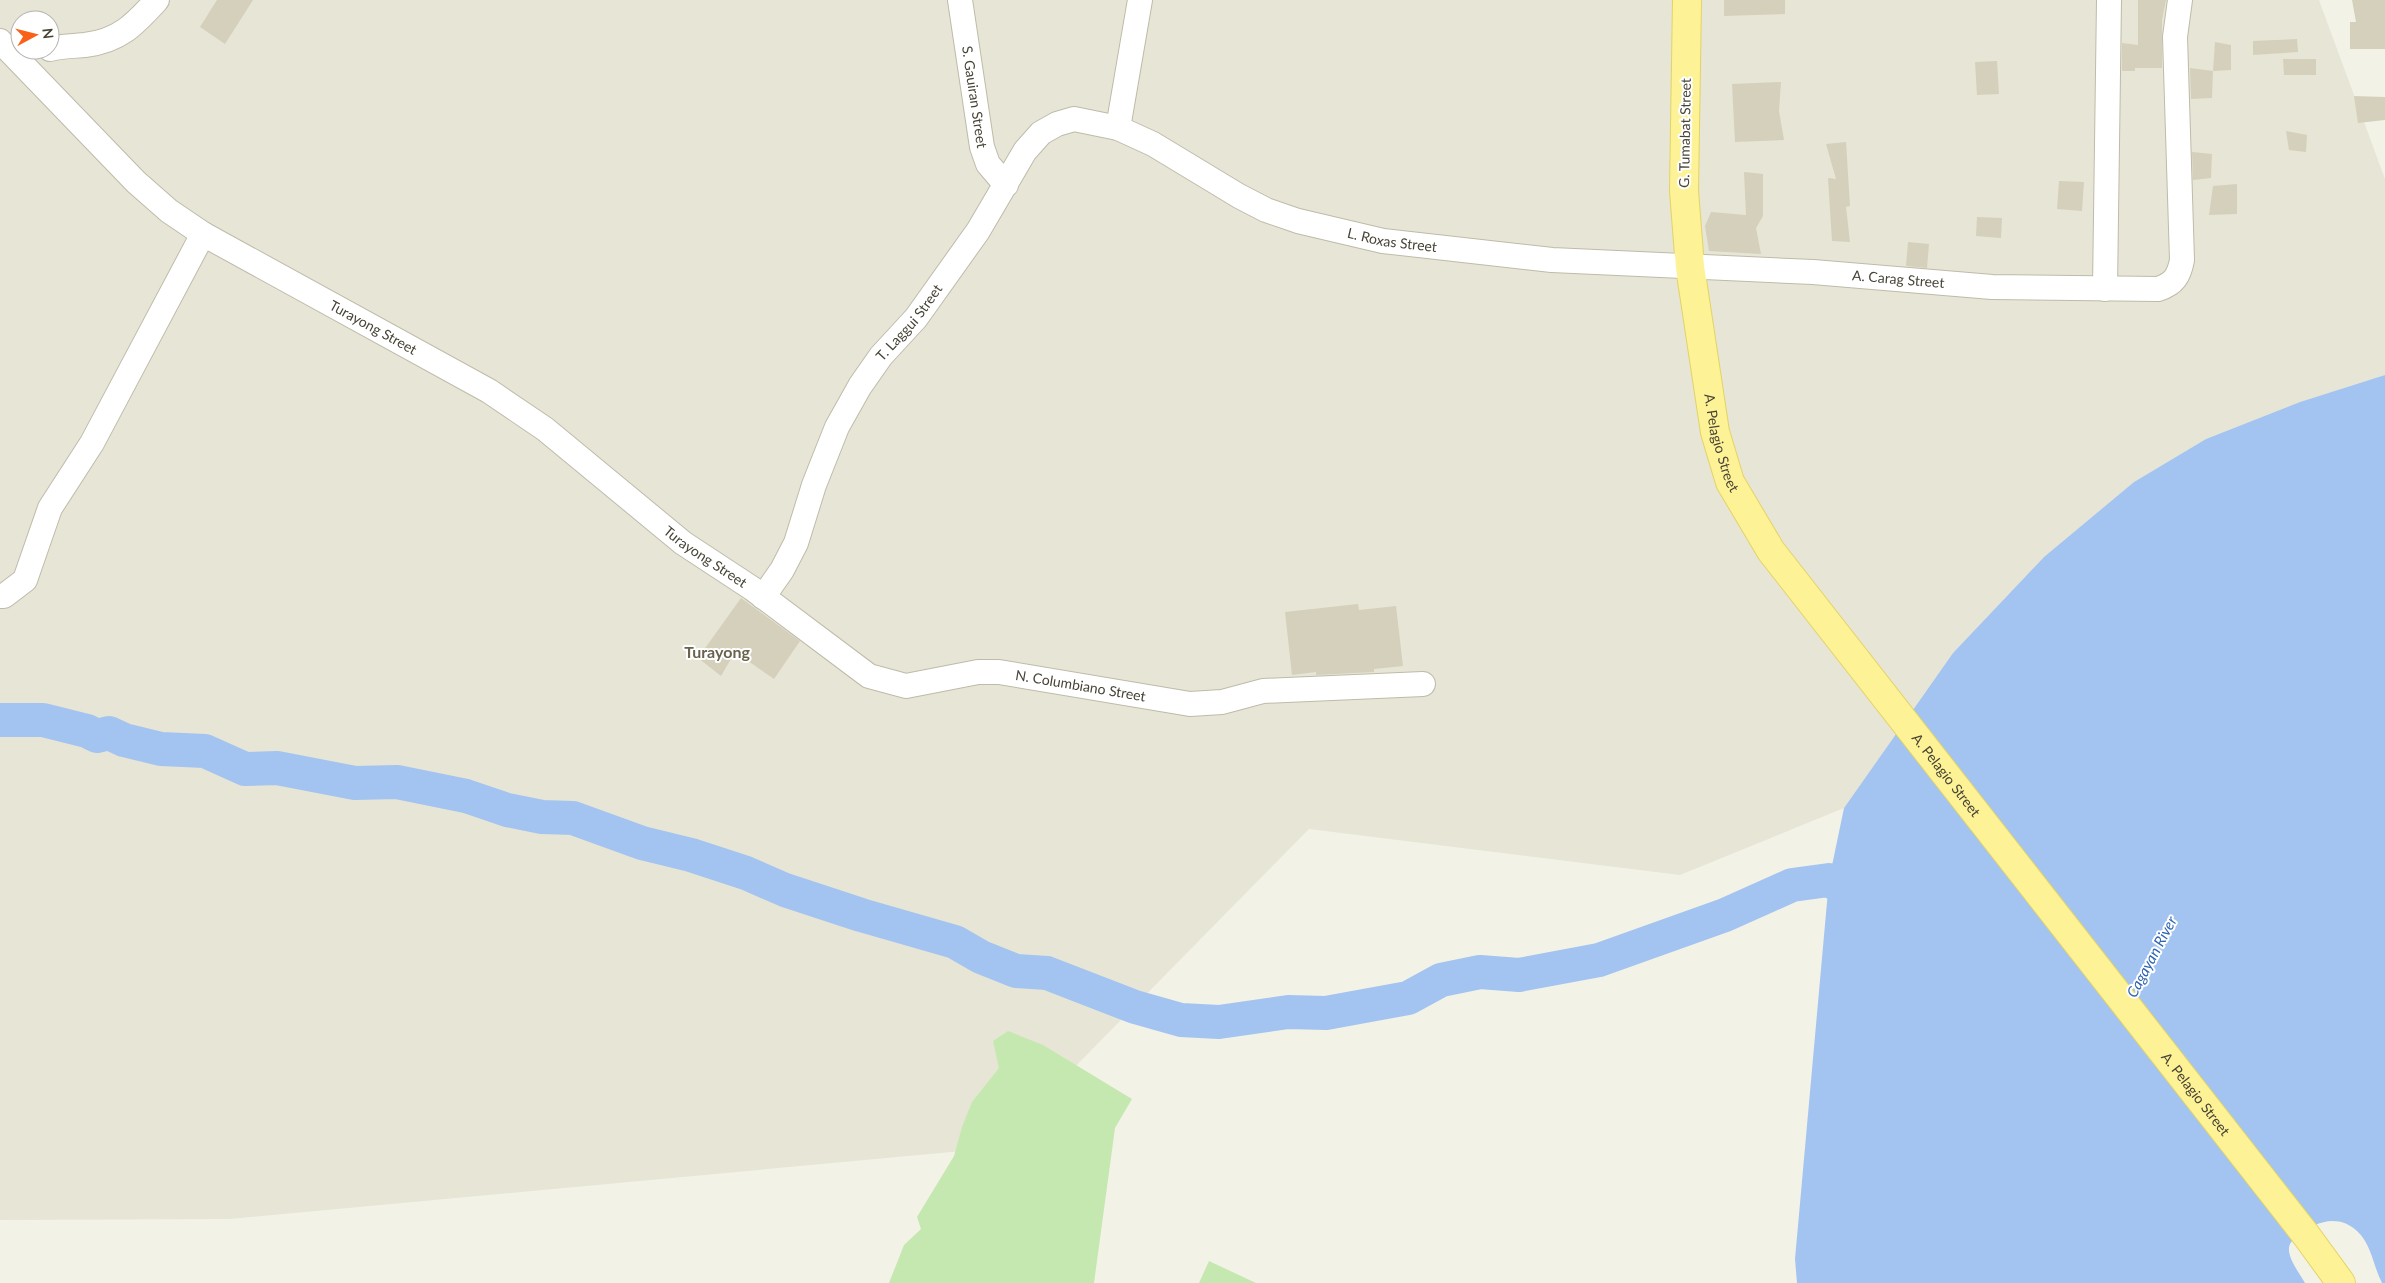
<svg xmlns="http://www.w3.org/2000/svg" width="2385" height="1283" viewBox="0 0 2385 1283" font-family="Lato,sans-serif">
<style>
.residential{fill:#e7e5d5;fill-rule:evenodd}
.green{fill:#c5e8b0}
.water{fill:#a3c4f0}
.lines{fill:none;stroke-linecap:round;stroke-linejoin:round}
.river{stroke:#a3c4f0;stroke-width:34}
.building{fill:#d5d0bc}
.minor-casing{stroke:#bfbbaa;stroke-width:26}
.major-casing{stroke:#e3d365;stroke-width:30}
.minor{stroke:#fff;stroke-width:24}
.major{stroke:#fef296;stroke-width:28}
.labels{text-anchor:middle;stroke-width:4;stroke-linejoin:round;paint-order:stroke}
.street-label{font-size:14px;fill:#474336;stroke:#fff}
.water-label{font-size:15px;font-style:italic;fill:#2f65b2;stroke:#fff}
.quarter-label{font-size:16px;font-weight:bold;fill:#69634d;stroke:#fff}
</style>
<rect width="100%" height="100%" fill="#f3f2e7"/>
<path class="residential" d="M0,0H2319L2385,179V375L2300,402L2206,439L2134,482L2044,557L1953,653L1844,808L1680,875L1309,829L995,1148L230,1219L0,1220ZM20,20H50V50H20Z"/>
<g class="green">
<polygon points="1008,1031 1043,1045 1132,1099 1115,1128 1094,1283 889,1283 904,1245 921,1229 917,1217 954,1156 962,1127 972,1102 999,1068 993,1041"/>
<polygon points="1209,1261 1256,1283 1199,1283"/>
</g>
<path class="water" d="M2385,375V1283H2382C2373,1266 2372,1245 2357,1231C2338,1213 2314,1222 2298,1236C2294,1239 2289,1243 2289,1248C2288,1259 2300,1274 2305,1283H1797L1795,1259L1829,880L1844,808L1953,653L2044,557L2134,482L2206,439L2300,402Z"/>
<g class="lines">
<polyline class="river" points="0,720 43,720 87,731 97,736 109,733 124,740 161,749 205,751 245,769 277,768 355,783 397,782 466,796 507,810 542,817 573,818 642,843 691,855 746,873 785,890 861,915 955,942 981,957 1016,971 1047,973 1135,1007 1181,1020 1219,1022 1288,1012 1326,1013 1408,998 1441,980 1480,972 1519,975 1599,960 1725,915 1792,885 1829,880 1869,903"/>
</g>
<g class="building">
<polygon points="217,0 253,0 225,44 200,27"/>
<polygon points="1724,0 1785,0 1785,14 1724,16"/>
<polygon points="2138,0 2166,0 2162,20 2162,68 2135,68 2135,71 2122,71 2122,43 2138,45"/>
<polygon points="2352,0 2385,0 2385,49 2350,49 2350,22 2356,22"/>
<polygon points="2297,39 2298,52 2253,55 2253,41"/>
<polygon points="2215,42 2231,45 2231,70 2213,71"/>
<polygon points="2283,59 2316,59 2316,75 2284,75"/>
<polygon points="1997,61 1999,94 1977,95 1975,62"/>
<polygon points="2190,68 2213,71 2212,98 2191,99"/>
<polygon points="1781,82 1779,111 1784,140 1735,142 1732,84"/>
<polygon points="2354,96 2385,97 2385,120 2358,123"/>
<polygon points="2286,131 2307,135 2306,152 2289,150"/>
<polygon points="1846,142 1850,206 1846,207 1850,242 1832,241 1828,178 1836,179 1826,144"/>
<polygon points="2192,152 2212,154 2211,178 2193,180"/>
<polygon points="1744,172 1763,174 1763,216 1756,228 1761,254 1709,251 1705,226 1711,212 1746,215"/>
<polygon points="2059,181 2084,182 2082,211 2057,209"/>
<polygon points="2237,184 2237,214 2209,215 2213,186"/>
<polygon points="1977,217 2002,218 2001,238 1976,236"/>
<polygon points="1908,242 1929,244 1927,268 1906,266"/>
<polygon points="741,598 800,641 774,679 735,652 721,676 698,658"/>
<polygon points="1358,604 1359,610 1396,606 1403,666 1374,669 1374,672 1316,675 1316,672 1292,675 1285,612"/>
</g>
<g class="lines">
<g class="minor-casing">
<g id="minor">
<path id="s1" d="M960,0L982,147L988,164L1006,185"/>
<path id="s2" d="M0,41L136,182L169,211L203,234L489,391L545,429L683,543L753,589L869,676L906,686L978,672H999L1190,704L1222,702L1263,691L1423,684"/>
<path d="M50,49C62,46 74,46 85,45C120,41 135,24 157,0"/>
<polyline points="1118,128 1140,0"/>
<polyline points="2105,289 2109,0"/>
<polyline points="0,596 4,596 25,580 50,508 92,443 203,234"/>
<path id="s3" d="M763,597L782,570L796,543L814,485L837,427L860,386L881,356L916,318L978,231L1025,151L1041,133L1057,124L1074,119L1118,128L1153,144L1239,196L1266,210L1298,221L1383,241L1552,260L1813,272L1992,287L2158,289C2174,284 2179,276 2182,260L2175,37L2180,0"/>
</g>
</g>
<g class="major-casing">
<g id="major">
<path id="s4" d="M1687,0L1684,191L1690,267L1715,432L1730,482L1771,551L2306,1235L2341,1283"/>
</g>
</g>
<use href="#minor" class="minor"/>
<use href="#major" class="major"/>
</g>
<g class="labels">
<g class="street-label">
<text dy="5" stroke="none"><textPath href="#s1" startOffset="98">S. Gauiran Street</textPath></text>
<text transform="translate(1685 133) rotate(-89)" y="5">G. Tumabat Street</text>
<text dy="5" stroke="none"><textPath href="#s3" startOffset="926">L. Roxas Street</textPath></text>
<text dy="5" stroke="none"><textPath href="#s3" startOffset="1434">A. Carag Street</textPath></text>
<text dy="5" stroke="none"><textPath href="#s3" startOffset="314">T. Laggui Street</textPath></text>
<text dy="5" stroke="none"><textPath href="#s2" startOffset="475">Turayong Street</textPath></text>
<text dy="5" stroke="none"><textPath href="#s4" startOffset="446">A. Pelagio Street</textPath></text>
<text dy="5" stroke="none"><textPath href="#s2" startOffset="880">Turayong Street</textPath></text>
<text dy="5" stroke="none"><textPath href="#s2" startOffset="1298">N. Columbiano Street</textPath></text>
<text dy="5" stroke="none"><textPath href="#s4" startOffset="851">A. Pelagio Street</textPath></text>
<text dy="5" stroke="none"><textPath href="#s4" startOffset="1256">A. Pelagio Street</textPath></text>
</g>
<g class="water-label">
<text transform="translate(2152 957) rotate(-62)" y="5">Cagayan River</text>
</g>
<g class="quarter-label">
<text x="717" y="658">Turayong</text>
</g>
</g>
<g transform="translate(35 35) rotate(83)"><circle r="24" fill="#ffffff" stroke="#b5b4af"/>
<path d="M0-4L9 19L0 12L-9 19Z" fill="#f96118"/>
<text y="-8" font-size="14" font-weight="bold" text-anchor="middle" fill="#474336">N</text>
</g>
</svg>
